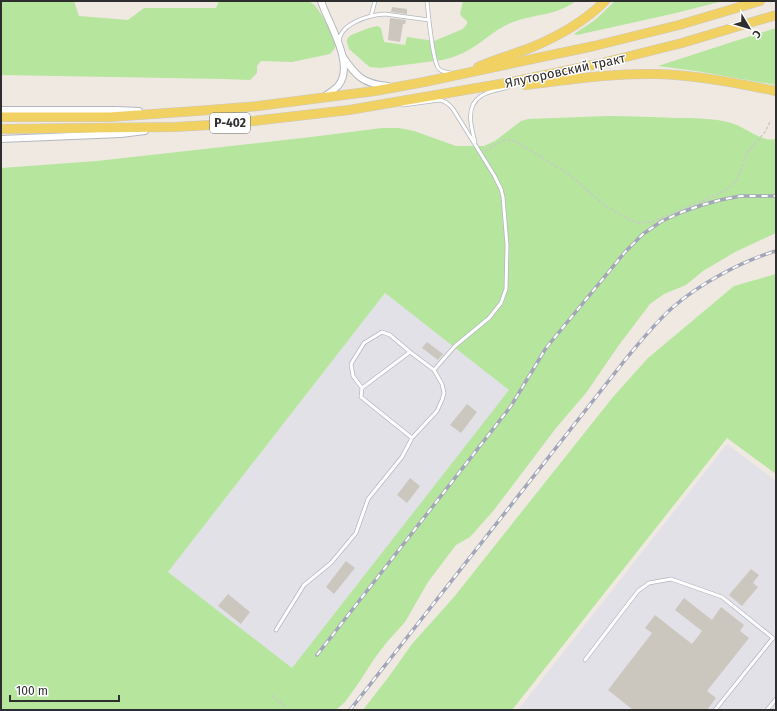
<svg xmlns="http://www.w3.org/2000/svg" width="777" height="711" viewBox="0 0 777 711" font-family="'Fira Sans',sans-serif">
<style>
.industrial{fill:#e3e1e8}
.green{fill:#b6e59e;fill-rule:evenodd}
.building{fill:#cbc7bf}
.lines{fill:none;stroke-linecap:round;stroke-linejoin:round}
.lane-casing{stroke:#b4b7c1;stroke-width:4.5}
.street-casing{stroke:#b4b7c1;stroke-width:8}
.primary-casing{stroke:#c9c9c9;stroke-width:10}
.path{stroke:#c9c9c9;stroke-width:1.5;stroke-dasharray:3 2;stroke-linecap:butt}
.lane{stroke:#fff;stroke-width:3}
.street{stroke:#fff;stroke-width:6}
.primary{stroke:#f2d163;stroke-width:9}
.rail-casing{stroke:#a3a6b8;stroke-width:3.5}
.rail{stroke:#fff;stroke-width:2;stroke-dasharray:6;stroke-linecap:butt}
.labels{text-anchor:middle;stroke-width:3;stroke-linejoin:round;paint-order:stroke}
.shield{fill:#fff;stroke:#6d6d6d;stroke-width:1}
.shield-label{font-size:12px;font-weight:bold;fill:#2e2e2e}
.street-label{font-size:13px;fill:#2e2e2e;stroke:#fff}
</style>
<rect width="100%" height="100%" fill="#efe9e1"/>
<g class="industrial">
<polygon points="385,293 510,390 292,669 168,572"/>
<polygon points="727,444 776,481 776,710 518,710"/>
</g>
<g class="green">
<path d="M1,1H74L79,16L128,20L144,8H216L219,1H309C311,3 314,4 316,7C320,11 335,38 335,43C336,48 333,51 330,54L292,62L261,61L257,66V73L250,80L223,79L1,75Z"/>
<path d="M463,1H576C557,15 537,14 516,21C496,27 482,44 463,53C449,60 435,61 419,63C406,65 393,66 380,68L370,67L366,64L349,49L347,42V39L351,35L369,28L377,26L381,28L384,42L405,45L407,37L434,41L463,29L467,24V21L462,17L460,14Z"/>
<polygon points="615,1 723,1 676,13 577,35 574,34 595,20"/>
<polygon points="776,28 776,85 696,71 658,66"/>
<path d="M608,116C631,116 653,117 676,118C694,118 713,118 731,123C744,126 762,143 776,139V233L735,252L703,271L686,285L664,294L650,304L619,345L586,393L556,428L494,510L470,537L456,545L428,582L405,622L387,642L374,659L360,681L345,702L336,710H1V168L97,161L311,137L382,128H399L414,131L456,146H484L495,141L521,121L528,119ZM385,293L509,390L292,668L168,572Z"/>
<polygon points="776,274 776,474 727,438 512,710 363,710 390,675 412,644 454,597 613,397 648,358 734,286"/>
</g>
<g class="building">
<polygon points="392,7 407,9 407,14 391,12"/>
<polygon points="390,18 406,20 405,24 403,24 400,42 388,40"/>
<polygon points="427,342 443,354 438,360 422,348"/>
<polygon points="467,404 477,412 461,433 450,425"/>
<polygon points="410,478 420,486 407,503 397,495"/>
<polygon points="346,561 355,568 334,594 326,587"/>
<polygon points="751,569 759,575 753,583 758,587 742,606 729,595"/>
<polygon points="228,594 250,612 241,624 218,606"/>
<polygon points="684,598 712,620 721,607 744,625 740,631 749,638 707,691 716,698 707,710 633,710 608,690 652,633 645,628 655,615 692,644 702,631 675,610"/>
</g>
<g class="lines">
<g class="lane-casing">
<g id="lane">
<path d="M427,1C428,12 433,63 439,69C442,72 447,72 450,73"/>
<polyline points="371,16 375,1"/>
<path d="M339,41C341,23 369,15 385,14L429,20"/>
<path d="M403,105L440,100C446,101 449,104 453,109L494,175L501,189L503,197L507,245L506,289L501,303L489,318L455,346L434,370"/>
<path d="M475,142C471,127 465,106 481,96C488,91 499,90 508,87"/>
<polyline points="362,388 353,376 351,364 364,343 382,332 390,335 410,352"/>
<polyline points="276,630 304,585 331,563 356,533 368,499 402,457 412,438 437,411 442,400 444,393 442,384 434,370 410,352 362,388 361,397 412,438"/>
<polyline points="585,660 638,591 649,583 671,579 722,597 773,638 715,710"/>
<polyline points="767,710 776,699"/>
</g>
</g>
<g class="street-casing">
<g id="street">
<path d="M321,1C328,23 356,65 338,86C334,90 329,93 325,96"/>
<path d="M343,57C356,76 363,84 388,86"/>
<polyline points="1,110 117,110 139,111"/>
<polyline points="1,139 121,134 145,131"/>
</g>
</g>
<g class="primary-casing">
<g id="primary">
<path d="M478,67C495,59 512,55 530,48C557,37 584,22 605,1"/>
<path d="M525,85C568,80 612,73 655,74C696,75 736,83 776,91"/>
<polyline points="1,117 110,117 196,111 258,106 320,98 375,91 424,82 594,46 679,25 760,1"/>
<polyline points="1,129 175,127 227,124 349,110 506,83 598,64 682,43 776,15"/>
</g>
</g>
<g class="path">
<polyline points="485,151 505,140 515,141 570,175 604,205 628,219 639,223 651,222 712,197 724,191 731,186 737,179 747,153 765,132 771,120"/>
<polyline points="272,695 288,710"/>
</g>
<use href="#lane" class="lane"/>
<use href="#street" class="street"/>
<use href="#primary" class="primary"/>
<g class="rail-casing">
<g id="rail">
<polyline points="317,655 511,406 546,348 625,252 643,234 662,221 682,212 702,205 720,200 741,196 776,196"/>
<path d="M350,710L625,360C640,342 655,323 672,308C699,284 742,261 776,251"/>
</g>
</g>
<use href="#rail" class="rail"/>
</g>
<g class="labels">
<rect class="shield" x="210" y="113" width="40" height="20" rx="3"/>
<g class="shield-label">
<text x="230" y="127">Р-402</text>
</g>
<g class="street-label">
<text transform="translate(565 70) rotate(-12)" y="5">Ялуторовский тракт</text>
</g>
</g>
<rect width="777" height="711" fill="none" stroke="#2e2e2e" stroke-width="4"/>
<g transform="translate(749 28) rotate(128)" stroke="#ffffff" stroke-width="3" paint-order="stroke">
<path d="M0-3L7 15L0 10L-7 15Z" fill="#2e2e2e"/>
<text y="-6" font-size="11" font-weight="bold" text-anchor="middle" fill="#2e2e2e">С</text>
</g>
<path d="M10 695v6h109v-6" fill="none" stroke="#2e2e2e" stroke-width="2"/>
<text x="16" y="695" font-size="12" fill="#2e2e2e" stroke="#ffffff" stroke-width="3" paint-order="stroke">100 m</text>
</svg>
